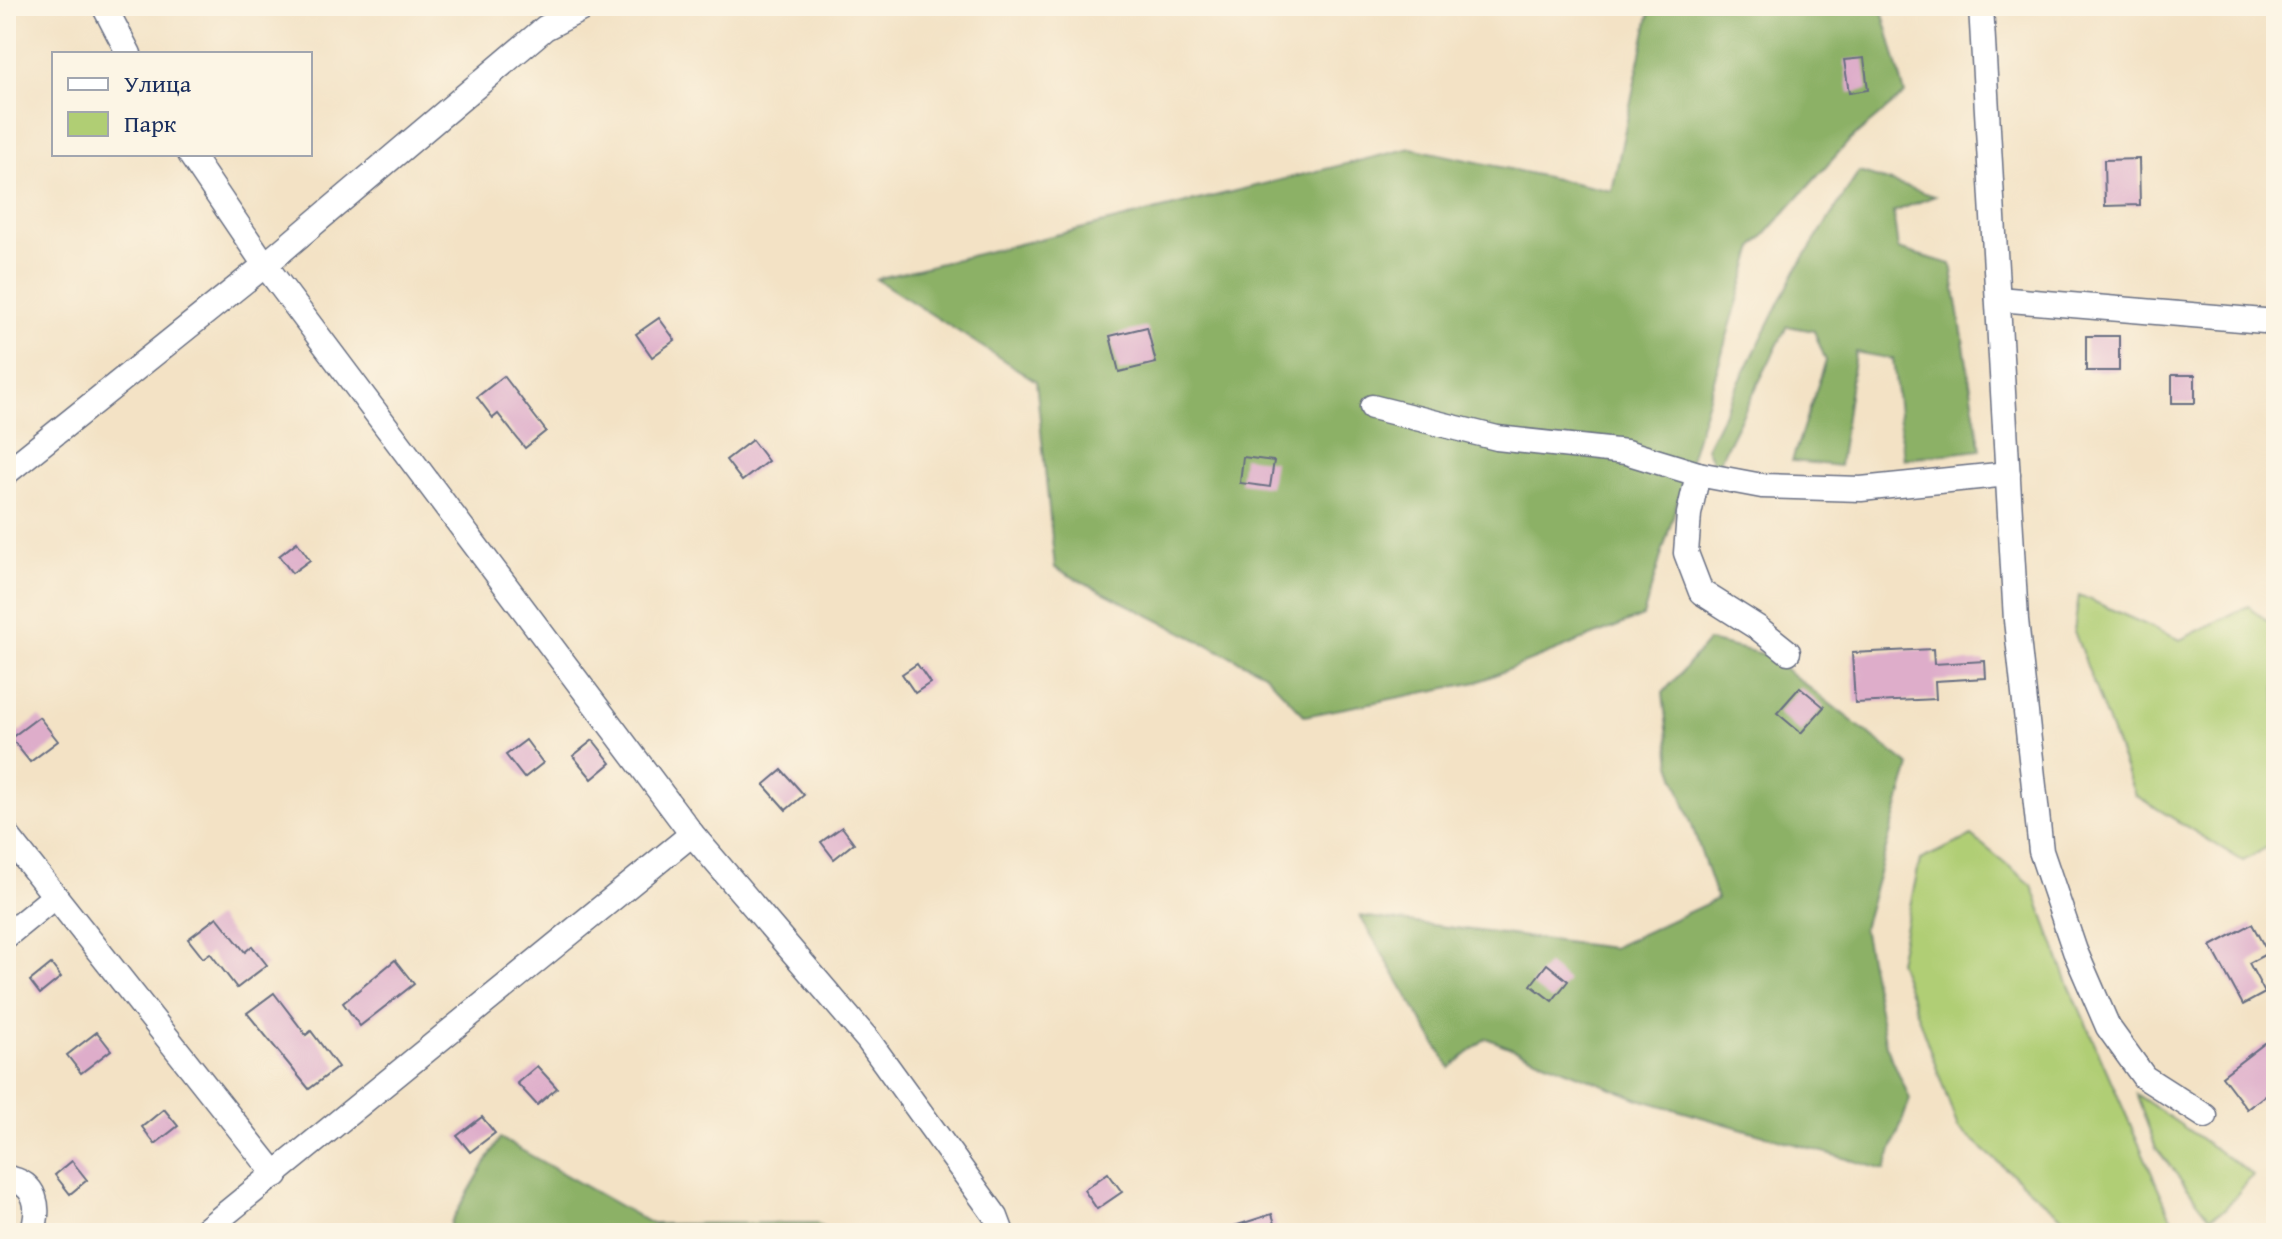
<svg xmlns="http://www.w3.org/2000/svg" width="2282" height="1239" viewBox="0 0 2282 1239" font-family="'Gentium Book Plus',serif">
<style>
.green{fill:#b0ce74;stroke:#667e69;stroke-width:2}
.forest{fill:#8cb166;stroke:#547062;stroke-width:2}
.building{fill:#deadca}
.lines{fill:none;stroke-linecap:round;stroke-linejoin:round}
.minor-casing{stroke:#676e82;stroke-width:27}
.minor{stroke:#fff;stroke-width:24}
</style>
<rect width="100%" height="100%" fill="#fcf5e5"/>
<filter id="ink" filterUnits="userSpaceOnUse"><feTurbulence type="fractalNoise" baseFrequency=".0125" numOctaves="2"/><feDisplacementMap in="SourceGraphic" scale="16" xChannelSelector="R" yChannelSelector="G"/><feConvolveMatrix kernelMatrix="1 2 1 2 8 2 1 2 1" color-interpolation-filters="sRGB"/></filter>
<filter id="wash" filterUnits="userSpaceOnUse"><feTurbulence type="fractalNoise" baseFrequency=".006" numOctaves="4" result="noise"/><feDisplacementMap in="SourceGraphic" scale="32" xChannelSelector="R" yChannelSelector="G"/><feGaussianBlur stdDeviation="1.8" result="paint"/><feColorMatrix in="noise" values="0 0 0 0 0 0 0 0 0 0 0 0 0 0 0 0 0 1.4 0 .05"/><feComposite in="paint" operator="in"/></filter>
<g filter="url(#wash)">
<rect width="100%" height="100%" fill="#f3e2c5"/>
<g class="green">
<polygon points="2079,595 2180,640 2248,606 2276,628 2276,842 2243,861 2135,795 2074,631"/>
<polygon points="1972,836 2032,885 2066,978 2178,1233 2081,1233 1958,1128 1898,961 1920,860"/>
<polygon points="2136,1094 2253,1175 2224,1210 2210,1217 2156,1148"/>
</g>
<g class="forest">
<polygon points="1651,6 1881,6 1905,94 1849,141 1754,247 1643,616 1477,682 1305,716 1264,673 1055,568 1036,381 876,279 1411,148 1612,191"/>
<polygon points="1859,172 1935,196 1893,212 1898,249 1951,264 1981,450 1904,459 1893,359 1855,352 1839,466 1792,461 1826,361 1814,331 1787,326 1716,468 1706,448 1796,270"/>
<polygon points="1708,641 1767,655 1910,766 1863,928 1886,1045 1910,1099 1885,1170 1639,1099 1486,1038 1450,1068 1360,916 1612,948 1717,899 1671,764 1663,693"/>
<polygon points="500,1138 652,1224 816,1223 834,1233 450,1233 451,1222"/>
</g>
<g id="blocks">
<g class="building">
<polygon points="1864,58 1868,90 1849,93 1844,60"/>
<polygon points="2139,159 2140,205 2105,206 2104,160"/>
<polygon points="659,318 675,340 652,357 636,334"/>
<polygon points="1147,327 1156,363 1119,372 1110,336"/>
<rect x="2086" y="336" width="33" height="35"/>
<rect x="2172" y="375" width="23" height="28"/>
<polygon points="504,376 546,431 525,448 498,414 493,418 477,397"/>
<polygon points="752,440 768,461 742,481 726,460"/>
<polygon points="1243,457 1274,461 1270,487 1240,483"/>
<polygon points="297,542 310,560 292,573 279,556"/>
<polygon points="1933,649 1934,664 1985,661 1986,678 1935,681 1936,699 1855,703 1852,653"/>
<polygon points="917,664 930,683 915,693 902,674"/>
<polygon points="1800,687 1824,707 1801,733 1777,713"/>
<polygon points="39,717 58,741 30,762 11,738"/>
<polygon points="526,740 543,763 524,778 506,755"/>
<polygon points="593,740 611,763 592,779 573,756"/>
<polygon points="782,770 804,795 786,810 764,785"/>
<polygon points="842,827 854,843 834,859 821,842"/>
<polygon points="217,917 245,952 252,946 267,965 237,988 210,953 203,958 188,939"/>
<polygon points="2252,924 2268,953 2249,963 2265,993 2243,1005 2211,946"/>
<polygon points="395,960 414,984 360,1026 343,1003"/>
<polygon points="51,964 61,977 40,994 30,981"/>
<polygon points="1547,964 1568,981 1552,1001 1531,985"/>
<polygon points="274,993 306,1035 311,1031 338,1067 309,1089 247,1013"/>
<polygon points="97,1032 111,1050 81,1073 67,1055"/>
<polygon points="2265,1043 2276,1058 2276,1087 2247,1109 2222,1076"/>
<polygon points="537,1066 557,1088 537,1105 517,1083"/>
<polygon points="164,1109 178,1126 155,1144 142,1127"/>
<polygon points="482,1117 495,1133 470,1152 457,1136"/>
<polygon points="72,1161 87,1180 70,1194 55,1175"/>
<polygon points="1108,1173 1122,1192 1097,1209 1084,1190"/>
<polygon points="1272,1214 1278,1233 1223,1233 1222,1230"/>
</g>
</g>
</g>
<g filter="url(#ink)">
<use href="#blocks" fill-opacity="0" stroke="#676e82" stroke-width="2"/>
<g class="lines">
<g class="minor-casing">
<g id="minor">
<polyline points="104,6 129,54"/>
<polyline points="1981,6 2016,620 2041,851 2075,951 2108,1027 2144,1077 2205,1116"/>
<polyline points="190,154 265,265 692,834 868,1040 996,1217 1002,1233"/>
<polyline points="1998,299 2276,322"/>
<polyline points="1372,407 1497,438 1626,452 1698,474 1762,486 1861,489 2008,474"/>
<polyline points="6,473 265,265 545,28 587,6"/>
<polyline points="1698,474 1689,514 1686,553 1701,592 1758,628 1788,652"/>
<polyline points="6,834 276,1175"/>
<polyline points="6,936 55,896"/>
<path d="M6,1178C37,1182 41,1208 32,1233"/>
<polyline points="202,1233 692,834"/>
</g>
</g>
<use href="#minor" class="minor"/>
</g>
</g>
<rect width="2282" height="1239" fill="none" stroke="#fcf5e5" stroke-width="32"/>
<rect x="52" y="52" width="260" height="104" fill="#fcf5e5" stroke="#a2a6af" stroke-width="2"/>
<rect x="68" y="78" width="40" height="12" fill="#ffffff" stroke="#a2a6af" stroke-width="2"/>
<text x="124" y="92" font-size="24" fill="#1b2f5e">Улица</text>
<rect x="68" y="112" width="40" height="24" fill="#b0ce74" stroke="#a2a6af" stroke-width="2"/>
<text x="124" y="132" font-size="24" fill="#1b2f5e">Парк</text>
</svg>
